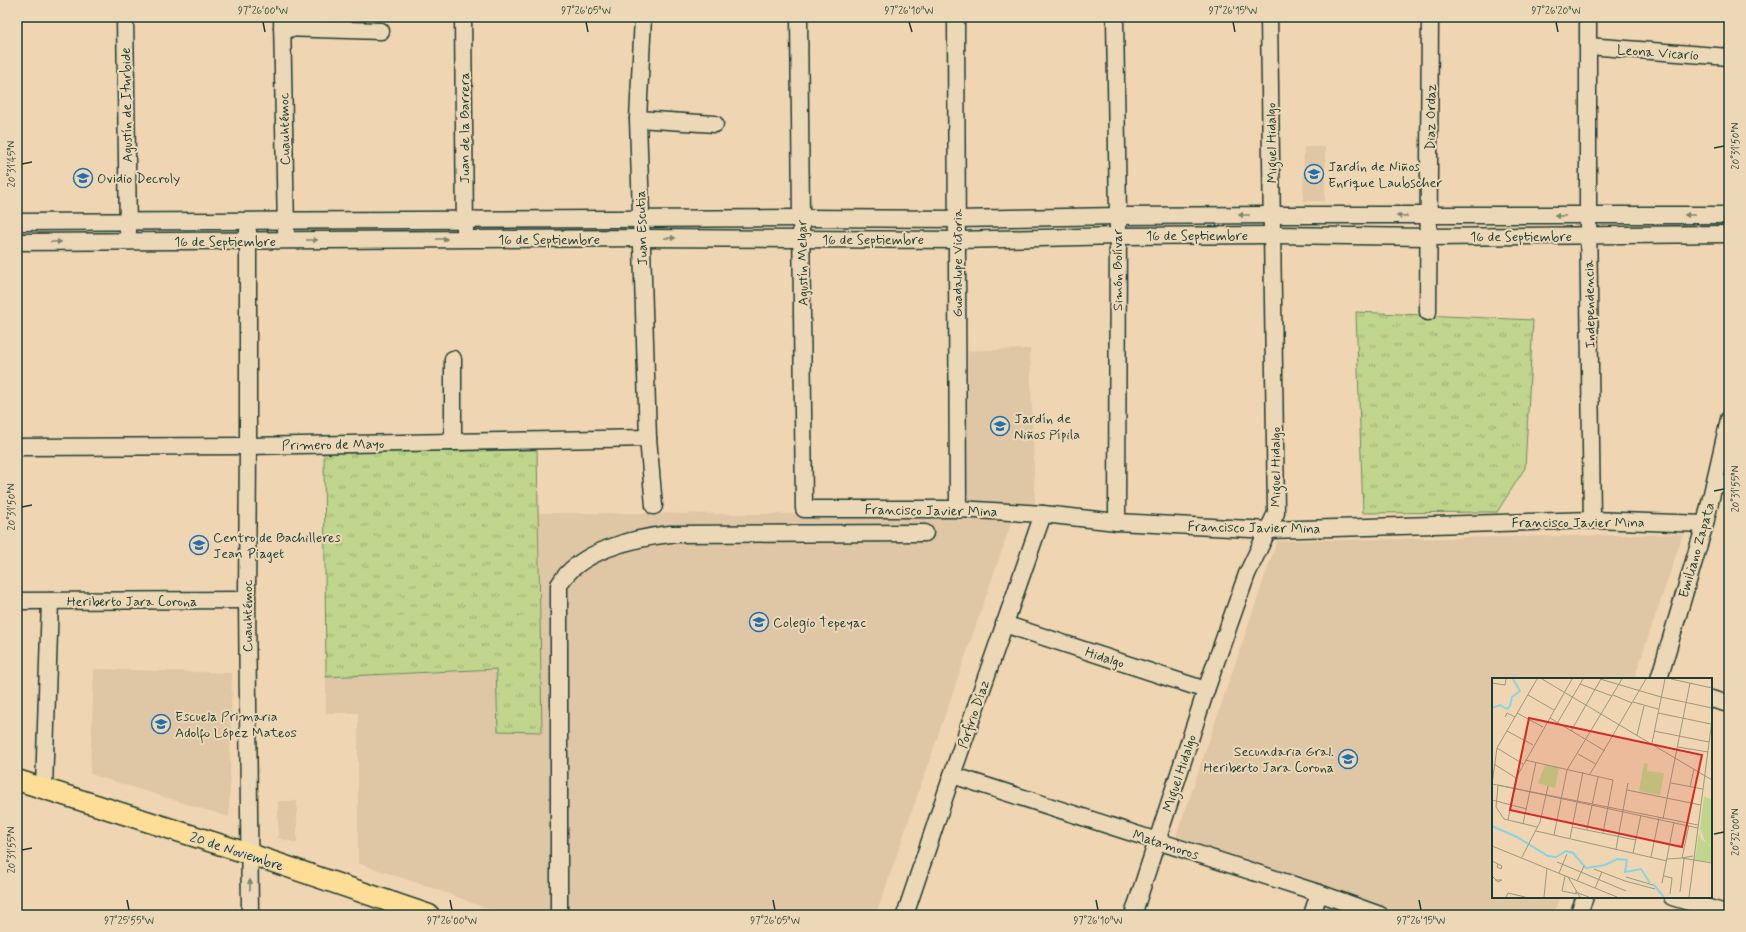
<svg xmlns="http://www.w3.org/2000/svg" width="1746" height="932" viewBox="0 0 1746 932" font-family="Mynerve,sans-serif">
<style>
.built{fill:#dfc6a4}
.grass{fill:url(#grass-tufts);stroke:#6f8a60}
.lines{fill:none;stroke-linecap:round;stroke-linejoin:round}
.minor-casing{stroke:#1f3d34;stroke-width:19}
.major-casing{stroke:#1f3d34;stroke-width:23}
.minor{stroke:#ecd8b6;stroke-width:16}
.major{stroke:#fedd96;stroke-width:20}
.oneway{fill:#7b836e}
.ticks{fill:none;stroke:#1f3d34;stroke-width:1.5}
.labels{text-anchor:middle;stroke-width:4;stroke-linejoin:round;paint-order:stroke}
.street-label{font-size:14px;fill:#1f3d34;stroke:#ecd8b6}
.poi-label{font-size:14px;fill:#1f3d34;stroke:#ecd8b6;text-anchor:start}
.inset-river{fill:none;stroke:#86d5e4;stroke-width:2}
.inset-road{fill:none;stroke:#9c987f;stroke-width:1}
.view{fill:#d62828;fill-opacity:0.15;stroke:#d62828;stroke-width:2}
.inset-edge{fill:none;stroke:#1f3d34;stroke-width:2}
.neatline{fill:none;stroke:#1f3d34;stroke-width:1.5}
.ticks-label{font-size:10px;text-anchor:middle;fill:#1f3d34}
</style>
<defs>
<pattern id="grass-tufts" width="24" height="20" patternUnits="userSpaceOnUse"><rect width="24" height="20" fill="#bfd68c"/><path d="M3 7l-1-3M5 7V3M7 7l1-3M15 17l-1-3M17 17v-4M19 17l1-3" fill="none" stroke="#9baf73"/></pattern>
</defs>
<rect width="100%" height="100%" fill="#efd5b1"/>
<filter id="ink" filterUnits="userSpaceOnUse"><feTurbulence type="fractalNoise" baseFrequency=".025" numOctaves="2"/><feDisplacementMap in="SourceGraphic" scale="8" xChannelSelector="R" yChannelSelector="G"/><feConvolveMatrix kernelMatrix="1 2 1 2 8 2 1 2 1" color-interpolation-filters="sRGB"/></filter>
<g filter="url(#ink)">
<g class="built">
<polygon points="1304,147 1325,147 1325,201 1303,201"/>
<polygon points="1030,349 1035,504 967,501 968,351"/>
<polygon points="539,513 1014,515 876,915 503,915 447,893 358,863 358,713 326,713 326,677 496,669 499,731 542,732"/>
<polygon points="1683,534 1634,679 1493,679 1493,897 1560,897 1554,915 1410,915 1175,840 1277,541"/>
<polygon points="94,669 232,673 229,817 90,774"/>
<polygon points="278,801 297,801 297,843 278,838"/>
</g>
<g class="grass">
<polygon points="1356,312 1533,320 1525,468 1497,512 1363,513"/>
<polygon points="537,450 542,732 498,731 496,669 326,677 324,453"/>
</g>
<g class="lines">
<g class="minor-casing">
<g id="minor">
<polyline points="125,17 128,232"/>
<polyline points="282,17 286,231"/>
<polyline points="463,17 465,230"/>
<polyline points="643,17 638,119 648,438 654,506"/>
<polyline points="799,17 804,509 958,509 1043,514 1117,522 1269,530 1592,520 1705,524"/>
<polyline points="956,17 958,509"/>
<polyline points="1115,17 1118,216 1117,522"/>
<polyline points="1588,17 1588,216 1592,520"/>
<polyline points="282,28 381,31"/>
<polyline points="1588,46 1729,57"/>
<polyline points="638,119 715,124"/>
<polyline points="17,222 802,218 957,219 1118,216 1273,215 1729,215"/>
<polyline points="248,231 248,446 247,600 250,915"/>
<polyline points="17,242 642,238 958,240 1118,236 1273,235 1429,237 1729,234"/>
<polyline points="1428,312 1430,17"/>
<polyline points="453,442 453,359"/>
<polyline points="17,447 248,446 648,438"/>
<polyline points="1715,481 1729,486"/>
<polyline points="17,601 247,600"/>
<polyline points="1004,624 1206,690"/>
<polyline points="1659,679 1705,524 1729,419"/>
<polyline points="1711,699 1729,704"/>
<polyline points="952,775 1319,893 1380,915"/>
<polyline points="44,788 50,601"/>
<polyline points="1672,897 1729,914"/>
<path d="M559,915V585C578,551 634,538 670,534L925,533"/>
<polyline points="905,915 952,775 1043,514"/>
<polyline points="1133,915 1206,690 1247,574 1276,513 1269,17"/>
<polyline points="1312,915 1319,893"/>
<polyline points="1578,915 1585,897"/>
</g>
</g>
<g class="major-casing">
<polyline id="major" points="17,780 250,854 429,915"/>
</g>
<use href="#minor" class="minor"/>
<use href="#major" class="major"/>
</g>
<defs><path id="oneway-solid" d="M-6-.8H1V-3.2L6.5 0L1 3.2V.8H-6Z"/></defs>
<g class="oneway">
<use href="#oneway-solid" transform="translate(1244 215) rotate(180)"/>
<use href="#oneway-solid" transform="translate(1690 215) rotate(180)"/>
<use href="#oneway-solid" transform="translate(1402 216) rotate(-180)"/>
<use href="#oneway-solid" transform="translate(1560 216) rotate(180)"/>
<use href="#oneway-solid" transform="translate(670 238)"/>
<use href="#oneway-solid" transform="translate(442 239)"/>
<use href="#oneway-solid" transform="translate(312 240)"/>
<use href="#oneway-solid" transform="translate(56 242)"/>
<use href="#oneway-solid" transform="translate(250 885) rotate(-90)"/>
</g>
</g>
<path class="ticks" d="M263,22L265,32M586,22L588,32M909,22L912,32M1233,22L1235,32M1556,22L1558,32M1714,148L1724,146M22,164L32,162M1714,491L1724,489M22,507L32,505M1714,834L1724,832M22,850L32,848M127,900L129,910M450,900L452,910M773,900L775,910M1096,900L1098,910M1419,900L1421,910"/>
<defs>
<g id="school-ring" transform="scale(1)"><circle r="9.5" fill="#ecd8b6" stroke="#1f6fb2" stroke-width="1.5"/><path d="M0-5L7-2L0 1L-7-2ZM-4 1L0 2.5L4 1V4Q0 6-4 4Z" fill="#1f6fb2"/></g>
<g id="university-ring" transform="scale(1)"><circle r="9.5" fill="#ecd8b6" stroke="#1f6fb2" stroke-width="1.5"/><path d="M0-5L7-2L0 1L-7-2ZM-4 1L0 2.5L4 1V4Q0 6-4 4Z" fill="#1f6fb2"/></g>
</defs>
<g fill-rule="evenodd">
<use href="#school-ring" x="1314" y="174"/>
<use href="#school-ring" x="83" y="178"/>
<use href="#school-ring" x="1000" y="426"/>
<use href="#university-ring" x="199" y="545"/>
<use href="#school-ring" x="759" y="622"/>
<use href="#school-ring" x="161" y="724"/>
<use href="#school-ring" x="1348" y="759"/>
</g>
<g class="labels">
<g class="street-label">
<text transform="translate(1658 52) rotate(4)" y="5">Leona Vicario</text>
<text transform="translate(126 105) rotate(-91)" y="5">Agustín de Iturbide</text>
<text transform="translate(1430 117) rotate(-89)" y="5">Diaz Ordaz</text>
<text transform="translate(464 128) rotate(-90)" y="5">Juan de la Barrera</text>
<text transform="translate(284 129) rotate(-91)" y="5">Cuauhtémoc</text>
<text transform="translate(1271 143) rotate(-91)" y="5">Miguel Hidalgo</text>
<text transform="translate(641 228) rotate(-92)" y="5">Juan Escutia</text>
<text x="1197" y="240">16 de Septiembre</text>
<text x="1521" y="241">16 de Septiembre</text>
<text x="549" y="244">16 de Septiembre</text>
<text x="873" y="244">16 de Septiembre</text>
<text x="225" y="246">16 de Septiembre</text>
<text transform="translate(802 263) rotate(-91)" y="5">Agustín Melgar</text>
<text transform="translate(957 263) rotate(-90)" y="5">Guadalupe Victoria</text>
<text transform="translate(1117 270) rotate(-90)" y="5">Simón Bolívar</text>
<text transform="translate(1589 304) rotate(-91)" y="5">Independencia</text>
<text transform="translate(333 444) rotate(-1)" y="5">Primero de Mayo</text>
<text transform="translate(1275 467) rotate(-90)" y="5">Miguel Hidalgo</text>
<text transform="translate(931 510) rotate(1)" y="5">Francisco Javier Mina</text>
<text x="1578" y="527">Francisco Javier Mina</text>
<text transform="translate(1254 527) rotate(1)" y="5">Francisco Javier Mina</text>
<text transform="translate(1696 550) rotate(-74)" y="5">Emiliano Zapata</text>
<text x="132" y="606">Heriberto Jara Corona</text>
<text transform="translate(247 616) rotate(-90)" y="5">Cuauhtémoc</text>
<text transform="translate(1105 657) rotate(18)" y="5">Hidalgo</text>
<text transform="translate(973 714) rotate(-71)" y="5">Porfirio Díaz</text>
<text transform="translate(1179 773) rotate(-72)" y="5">Miguel Hidalgo</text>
<text transform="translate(1166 844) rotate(18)" y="5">Matamoros</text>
<text transform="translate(237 851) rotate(18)" y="5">20 de Noviembre</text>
</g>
<g class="poi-label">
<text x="1328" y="171">Jardín de Niños<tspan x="1328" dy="16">Enrique Laubscher</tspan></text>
<text x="97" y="183">Ovidio Decroly</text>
<text x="1014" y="423">Jardín de<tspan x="1014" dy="16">Niños Pípila</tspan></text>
<text x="213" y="542">Centro de Bachilleres<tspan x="213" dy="16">Jean Piaget</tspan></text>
<text x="773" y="627">Colegio Tepeyac</text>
<text x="175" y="721">Escuela Primaria<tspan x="175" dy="16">Adolfo López Mateos</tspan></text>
<text x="1334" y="756" text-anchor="end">Secundaria Gral.<tspan x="1334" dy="16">Heriberto Jara Corona</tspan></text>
</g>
</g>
<g transform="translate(1492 678)">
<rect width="220" height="220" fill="#efd5b1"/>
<path d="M152,85L156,86L155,93L172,95L168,117L147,113ZM53,87L67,90L63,110L46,105ZM207,154L209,161L220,170V184L203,182Z" fill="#bfd68c"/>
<path d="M212,118L220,122V169L214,165L208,151Z" fill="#bfd68c"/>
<path class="inset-river" d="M0,30L8,27L15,31L18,28L20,19L28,13L21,1M0,148L25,159L56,178L64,179L74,173L81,175L94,190L113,187L125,181L135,182L133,194L149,191L158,205M161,206L172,219"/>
<path class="inset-road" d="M50,1L220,102M108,1L169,19L220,30M179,1L220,10M0,5L13,7L14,1M88,6L120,18M36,17L62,32M121,17L140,25M141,24L166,31M25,35L51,49M166,35L219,46M13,39L15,35L23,39M58,40L113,73M66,44L91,1M15,53L41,67M79,53L109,1M162,53L217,64M145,57L152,28M160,65L173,1M186,69L216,74M5,70L31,86M86,76L104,86M33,82L121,102L111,155M2,86L24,100M98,96L154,1M179,105L211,111M0,106L206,147M0,106L5,70L45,1M6,107L206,150M6,108L4,129L12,141L45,149M198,109L202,91M135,112L209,127M0,122L35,131M171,141L198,5M16,142L24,100L80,1M31,146L44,84M197,147L190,180L201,178M80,149L144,162M95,151L106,99M44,153L175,183M62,157L75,92L130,1M78,160L91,94M0,168L125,219M124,171L136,105M141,175L149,137M30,179L48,144L56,108M159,179L167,140M175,181L190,180L220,185M0,183L10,188L9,191L5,189L6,186M65,184L134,213M102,191L133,203L163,211M67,195L75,176M0,198L6,204L10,202H3M73,198L70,213L85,216M172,198L180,200L178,216M76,199L88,219M134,199L161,207M85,203L92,188M170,205L182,144M103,210L110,194M83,214L97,219M188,214L192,181M14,219L16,215L33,219M52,219L55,190M197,219L220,42"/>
<path class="view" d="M37,40L210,77L190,169L18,132Z"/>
<rect width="220" height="220" class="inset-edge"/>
</g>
<rect width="1746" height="932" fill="none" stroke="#ecd8b6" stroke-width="44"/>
<rect x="22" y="22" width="1702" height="888" class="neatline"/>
<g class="ticks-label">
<text x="263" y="14">97°26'00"W</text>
<text x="586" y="14">97°26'05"W</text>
<text x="909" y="14">97°26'10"W</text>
<text x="1233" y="14">97°26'15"W</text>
<text x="1556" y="14">97°26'20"W</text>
<text transform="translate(1735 146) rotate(-90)" y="4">20°31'50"N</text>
<text transform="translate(11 164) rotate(-90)" y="4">20°31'45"N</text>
<text transform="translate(1735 489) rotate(-90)" y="4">20°31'55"N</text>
<text transform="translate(11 507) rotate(-90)" y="4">20°31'50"N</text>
<text transform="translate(1735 832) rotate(-90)" y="4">20°32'00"N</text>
<text transform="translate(11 850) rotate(-90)" y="4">20°31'55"N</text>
<text x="129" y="924">97°25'55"W</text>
<text x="452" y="924">97°26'00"W</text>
<text x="775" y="924">97°26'05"W</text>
<text x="1098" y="924">97°26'10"W</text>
<text x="1421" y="924">97°26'15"W</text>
</g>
</svg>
